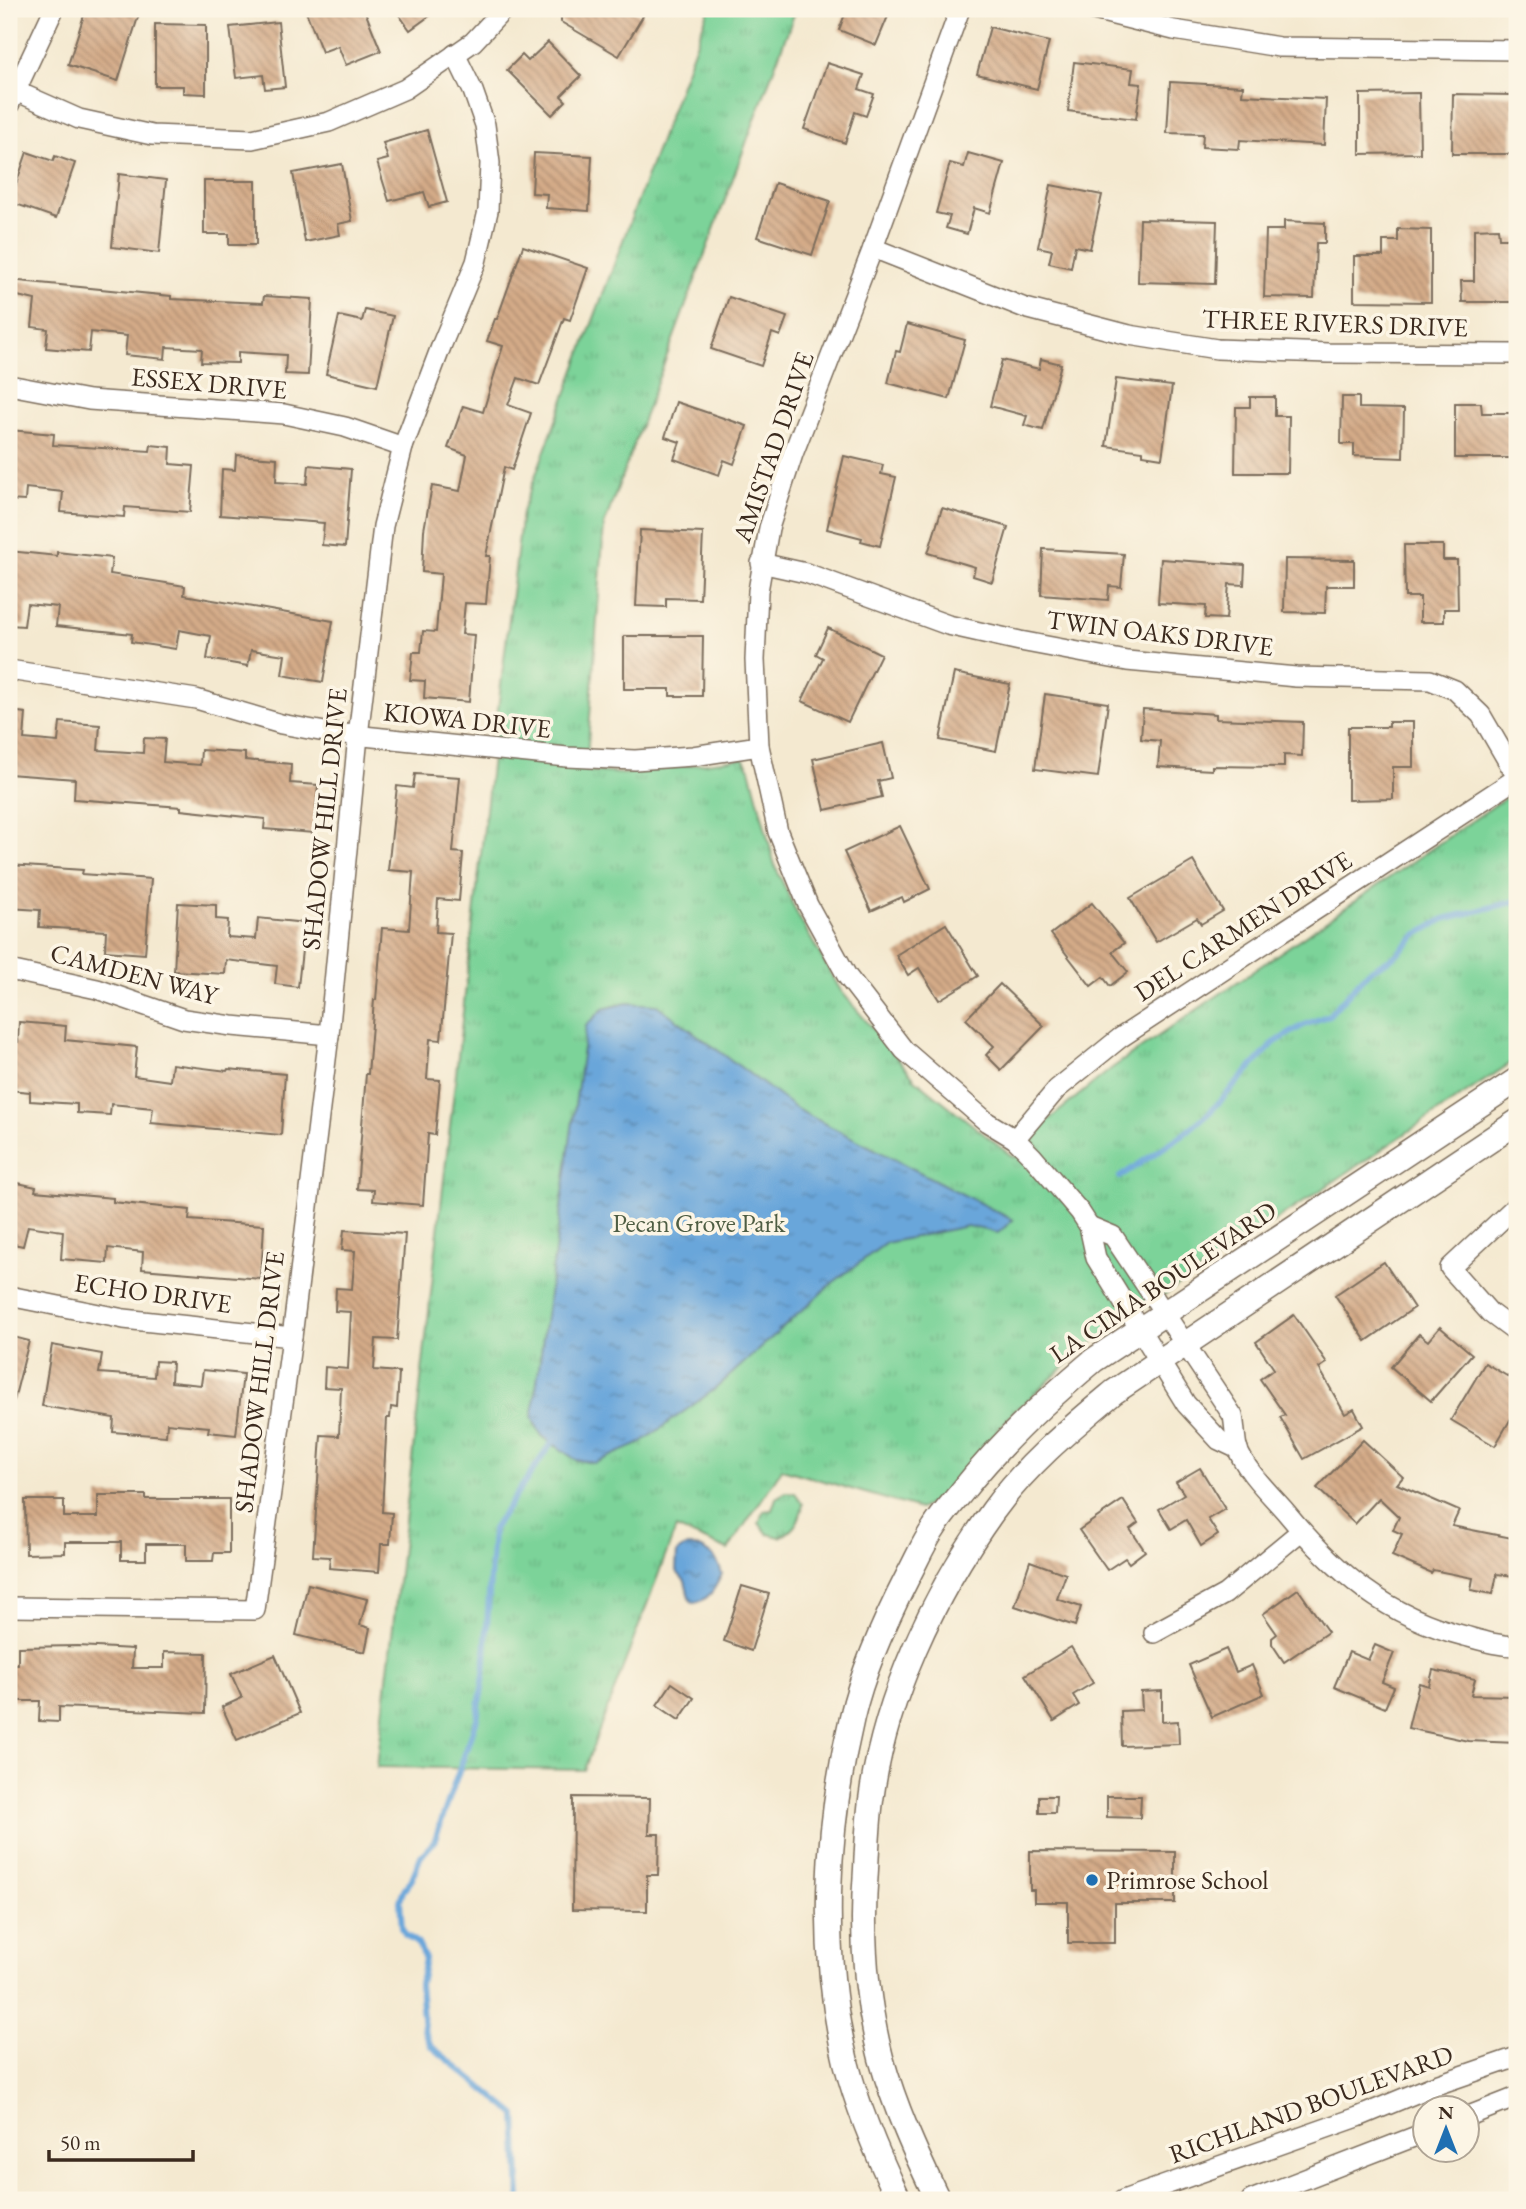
<svg xmlns="http://www.w3.org/2000/svg" width="1526" height="2209" viewBox="0 0 1526 2209" font-family="'EB Garamond',serif">
<style>
.park{fill:url(#park-tufts);stroke:#5b7e5c;stroke-width:2}
.water{fill:url(#water-ripples);stroke:#52687c;stroke-width:2}
.lines{fill:none;stroke-linecap:round;stroke-linejoin:round}
.stream{stroke:#69a6da;stroke-width:6}
.building{fill:url(#building-back-hatch)}
.minor-casing{stroke:#7c6d5c;stroke-width:22}
.tertiary-casing{stroke:#7c6d5c;stroke-width:27}
.minor{stroke:#fff;stroke-width:19}
.tertiary{stroke:#fff;stroke-width:24}
.poi-dot{fill:#1f6fb2;stroke:#fcf5e5;stroke-width:2.5}
.labels{text-anchor:middle;stroke-width:7;stroke-linejoin:round;paint-order:stroke}
.street-label{font-size:26px;fill:#3b2a1e;stroke:#fcf5e5}
.park-label{font-size:26px;fill:#4e5d43;stroke:#fcf5e5}
.poi-label{font-size:26px;fill:#3b2a1e;stroke:#fcf5e5;text-anchor:start}
</style>
<defs>
<pattern id="park-tufts" width="24" height="20" patternUnits="userSpaceOnUse" patternTransform="scale(1.75)"><rect width="24" height="20" fill="#7bd399"/><path d="M3 7l-1-3M5 7V3M7 7l1-3M15 17l-1-3M17 17v-4M19 17l1-3" fill="none" stroke="#6bb583"/></pattern>
<pattern id="water-ripples" width="26" height="14" patternUnits="userSpaceOnUse" patternTransform="scale(1.75)"><rect width="26" height="14" fill="#69a6da"/><path d="M2 4q2-2 4 0t4 0M15 11q2-2 4 0t4 0" fill="none" stroke="#5887b0"/></pattern>
<pattern id="building-back-hatch" width="6" height="6" patternUnits="userSpaceOnUse" patternTransform="scale(1.75)"><rect width="6" height="6" fill="#d4ab88"/><path d="M-1 5l2 2M0 0l6 6M5-1l2 2" fill="none" stroke="#ad8b6f"/></pattern>
</defs>
<rect width="100%" height="100%" fill="#fcf5e5"/>
<filter id="ink" filterUnits="userSpaceOnUse"><feTurbulence type="fractalNoise" baseFrequency=".0143" numOctaves="2"/><feDisplacementMap in="SourceGraphic" scale="14" xChannelSelector="R" yChannelSelector="G"/><feConvolveMatrix kernelMatrix="1 2 1 2 8 2 1 2 1" color-interpolation-filters="sRGB"/></filter>
<filter id="wash" filterUnits="userSpaceOnUse"><feTurbulence type="fractalNoise" baseFrequency=".00686" numOctaves="4" result="noise"/><feDisplacementMap in="SourceGraphic" scale="28" xChannelSelector="R" yChannelSelector="G"/><feGaussianBlur stdDeviation="1.57" result="paint"/><feColorMatrix in="noise" values="0 0 0 0 0 0 0 0 0 0 0 0 0 0 0 0 0 1.4 0 .05"/><feComposite in="paint" operator="in"/></filter>
<g filter="url(#wash)">
<rect width="100%" height="100%" fill="#f4e9d0"/>
<g class="park">
<polygon points="709,9 796,9 604,525 586,771 625,774 743,758 750,769 775,866 799,918 841,991 915,1079 1014,1158 1046,1122 1112,1068 1517,790 1517,1059 1089,1345 1015,1411 965,1467 942,1498 920,1509 782,1469 728,1550 676,1528 584,1770 377,1767 491,766 522,512"/>
<path d="M786,1492L795,1493L803,1504C800,1520 795,1530 780,1537L768,1534L759,1523L764,1511L772,1510L776,1498Z"/>
</g>
<g class="water">
<polygon points="627,1003 657,1005 798,1110 1013,1220 998,1233 967,1226 886,1243 831,1284 715,1389 639,1444 595,1463 576,1460 542,1436 532,1418 586,1026 603,1009"/>
<path d="M687,1546C705,1546 718,1557 722,1574C715,1588 709,1601 693,1603L689,1598L685,1581L676,1571L677,1552Z"/>
</g>
<g class="lines">
<g class="stream">
<polyline points="1120,1177 1185,1133 1210,1112 1274,1043 1302,1026 1329,1015 1369,971 1395,956 1416,935 1444,919 1517,901"/>
<polyline points="520,2200 516,2115 431,2046 424,2029 420,1984 425,1959 418,1944 405,1934 402,1928 400,1901 403,1891 411,1881 421,1856 434,1842 477,1719 484,1675 493,1529 555,1438"/>
</g>
</g>
<g id="blocks">
<g class="building">
<polygon points="86,9 122,9 139,14 118,81 68,65"/>
<polygon points="305,9 364,9 381,51 346,65 338,46 322,52"/>
<polygon points="395,9 439,9 410,30"/>
<polygon points="565,9 631,9 643,16 619,56 561,22 561,16"/>
<polygon points="847,9 891,9 876,45 839,30"/>
<polygon points="278,22 285,87 265,89 263,75 236,78 230,27"/>
<polygon points="155,24 206,25 206,94 183,93 183,86 155,86"/>
<polygon points="990,27 1049,42 1037,89 977,74"/>
<polygon points="548,42 581,76 561,96 566,101 552,115 507,70 522,55 528,61"/>
<polygon points="1074,62 1133,69 1131,83 1141,84 1136,119 1068,111"/>
<polygon points="827,63 864,75 859,89 874,94 866,116 855,112 845,143 804,129"/>
<polygon points="1170,82 1243,86 1242,95 1326,99 1324,145 1240,140 1239,149 1202,147 1203,134 1167,133"/>
<polygon points="1419,93 1420,153 1360,154 1360,94"/>
<polygon points="1453,94 1513,95 1512,154 1452,154"/>
<polygon points="427,130 447,202 429,207 424,192 389,201 377,162 388,159 383,143"/>
<polygon points="27,152 53,161 55,156 75,163 56,218 10,202"/>
<polygon points="534,153 592,156 589,211 546,208 547,194 532,193"/>
<polygon points="968,153 1004,163 990,213 974,208 967,234 946,228 950,216 936,213 950,163 964,167"/>
<polygon points="342,164 352,221 338,224 340,235 305,242 293,173"/>
<polygon points="119,174 166,180 159,253 112,247"/>
<polygon points="204,181 256,181 256,245 229,245 229,234 204,234"/>
<polygon points="775,183 830,201 812,255 757,237"/>
<polygon points="1051,185 1102,195 1090,249 1075,246 1071,268 1049,263 1052,250 1038,247"/>
<polygon points="1140,219 1217,221 1215,284 1138,282"/>
<polygon points="1284,221 1325,223 1325,243 1316,243 1314,298 1264,297 1266,230 1284,230"/>
<polygon points="1498,228 1499,238 1517,238 1517,302 1462,302 1461,281 1474,281 1474,229"/>
<polygon points="1398,229 1431,230 1431,302 1354,301 1354,256 1383,256 1383,241 1398,241"/>
<polygon points="523,246 588,268 570,320 564,318 539,385 518,378 508,405 531,413 512,470 504,467 486,556 490,556 486,604 465,603 462,634 474,635 469,702 424,698 425,681 410,680 413,652 421,652 423,631 436,632 441,574 422,572 424,530 432,486 460,491 467,455 448,448 463,406 483,412 503,346 487,341 495,319 497,319"/>
<polygon points="9,280 171,296 171,299 263,303 264,296 312,299 308,375 285,374 286,355 238,352 238,363 201,362 202,349 166,347 165,359 125,355 127,336 91,332 89,352 46,348 48,329 32,327 35,300 9,294"/>
<polygon points="729,297 787,317 780,336 772,333 761,366 711,349"/>
<polygon points="365,310 393,316 377,386 326,374 339,316 362,321"/>
<polygon points="907,324 965,340 949,399 888,383 896,351 900,352"/>
<polygon points="1041,359 1061,364 1043,430 1024,425 1027,416 990,406 1002,360 1039,369"/>
<polygon points="1116,379 1172,386 1162,458 1143,455 1143,451 1106,446"/>
<polygon points="1250,397 1275,397 1275,416 1289,416 1288,473 1235,473 1236,407 1250,407"/>
<polygon points="1342,397 1359,397 1359,408 1404,409 1403,458 1354,456 1354,444 1341,444"/>
<polygon points="676,402 747,426 734,464 724,460 719,475 674,459 680,442 665,437"/>
<polygon points="1455,403 1481,403 1482,413 1517,413 1517,458 1455,458"/>
<polygon points="9,430 54,434 53,445 150,451 151,445 171,447 170,464 194,466 190,512 125,507 124,517 61,512 63,492 26,488 25,501 9,500"/>
<polygon points="236,455 277,458 276,482 307,484 309,465 351,469 345,547 322,545 324,523 220,515 222,469 235,470"/>
<polygon points="844,456 883,465 881,474 896,477 880,546 861,541 862,538 827,529"/>
<polygon points="942,508 1008,527 992,582 973,576 975,567 928,553"/>
<polygon points="640,530 703,533 700,599 666,598 666,607 636,606"/>
<polygon points="1404,545 1443,545 1443,560 1457,560 1458,609 1444,609 1444,622 1420,622 1420,597 1405,597"/>
<polygon points="1043,549 1124,554 1121,587 1109,586 1108,600 1041,595"/>
<polygon points="9,551 57,556 57,552 112,558 110,574 185,586 184,595 333,621 323,682 282,675 285,655 251,650 248,666 207,659 211,636 179,630 176,649 131,642 132,634 56,626 58,607 27,604 24,626 9,625"/>
<polygon points="1161,559 1245,565 1244,585 1229,584 1226,619 1205,618 1206,606 1158,603"/>
<polygon points="1285,559 1354,560 1354,586 1326,586 1325,613 1284,612"/>
<polygon points="828,628 881,654 848,722 802,701 823,658 816,654"/>
<polygon points="624,636 703,636 702,696 670,696 670,689 624,689"/>
<polygon points="954,673 1010,684 996,751 940,740"/>
<polygon points="1045,694 1108,703 1098,777 1035,769"/>
<polygon points="1143,709 1216,714 1216,719 1303,722 1302,756 1284,755 1284,767 1212,766 1212,770 1158,767 1160,741 1141,739"/>
<polygon points="9,711 26,713 24,739 58,742 60,722 100,725 98,750 143,753 144,738 165,739 163,762 200,765 201,750 245,753 245,760 291,764 290,783 318,785 314,833 264,829 265,819 181,810 181,807 74,799 75,779 9,774"/>
<polygon points="1389,722 1413,722 1413,767 1393,767 1393,799 1348,800 1348,727 1389,727"/>
<polygon points="883,743 891,778 878,781 882,797 825,810 813,759"/>
<polygon points="415,774 460,777 453,852 463,853 459,901 438,899 436,932 451,933 441,1040 430,1039 427,1079 440,1080 435,1135 428,1134 423,1205 373,1201 374,1190 357,1189 366,1074 368,1074 374,1000 376,1000 382,928 409,930 413,872 388,870 397,786 413,788"/>
<polygon points="900,826 930,889 904,902 902,897 871,911 844,852"/>
<polygon points="1193,861 1223,911 1201,924 1197,918 1156,942 1130,898"/>
<polygon points="9,865 83,870 82,874 151,879 145,954 105,951 106,931 39,927 40,910 9,908"/>
<polygon points="178,903 216,905 216,919 228,920 227,937 256,939 258,918 305,923 298,987 275,984 277,966 226,960 225,974 174,971"/>
<polygon points="1092,903 1124,943 1112,952 1128,972 1110,986 1103,977 1091,986 1051,934"/>
<polygon points="946,924 978,976 939,1000 919,968 908,975 896,955"/>
<polygon points="1000,984 1044,1026 1001,1070 986,1055 994,1046 966,1019"/>
<polygon points="19,1022 66,1026 65,1040 137,1047 134,1076 170,1081 172,1064 227,1071 228,1069 285,1074 281,1135 151,1123 153,1108 111,1104 110,1115 77,1113 77,1104 30,1101 30,1092 9,1090 9,1041 18,1042"/>
<polygon points="9,1181 36,1187 35,1191 113,1198 113,1202 190,1210 189,1220 264,1225 261,1279 142,1269 143,1252 108,1248 107,1263 61,1259 63,1231 28,1226 23,1246 9,1243"/>
<polygon points="344,1230 405,1234 397,1340 376,1339 374,1370 399,1372 397,1408 391,1407 390,1418 387,1418 382,1512 392,1513 390,1544 381,1544 379,1572 329,1568 330,1557 313,1556 321,1435 339,1436 341,1388 324,1387 325,1367 348,1369 351,1312 335,1311 336,1288 352,1289 355,1251 342,1250"/>
<polygon points="1384,1262 1414,1308 1366,1341 1335,1295"/>
<polygon points="1294,1315 1327,1363 1319,1368 1345,1414 1354,1409 1363,1426 1304,1459 1280,1417 1285,1415 1260,1379 1274,1369 1256,1342"/>
<polygon points="1440,1327 1472,1354 1431,1401 1391,1367 1419,1334 1428,1341"/>
<polygon points="9,1336 29,1341 14,1400 9,1399"/>
<polygon points="52,1345 102,1354 99,1373 154,1377 155,1361 172,1362 171,1382 201,1385 203,1370 243,1374 236,1435 208,1432 209,1427 167,1423 166,1436 113,1432 114,1418 42,1406"/>
<polygon points="1485,1363 1517,1382 1517,1408 1495,1446 1451,1420"/>
<polygon points="1363,1440 1403,1477 1397,1484 1459,1511 1452,1526 1517,1539 1515,1576 1497,1574 1493,1594 1471,1590 1473,1578 1433,1570 1431,1573 1392,1556 1402,1534 1393,1530 1399,1517 1379,1498 1355,1524 1317,1488"/>
<polygon points="1200,1468 1225,1509 1208,1519 1218,1535 1201,1546 1186,1520 1171,1529 1159,1509 1184,1494 1176,1482"/>
<polygon points="98,1495 146,1495 146,1499 229,1499 229,1553 214,1553 213,1561 186,1561 186,1544 146,1544 146,1560 121,1560 121,1542 65,1542 65,1553 26,1554 25,1500 64,1500 64,1517 98,1517"/>
<polygon points="1123,1500 1138,1523 1130,1529 1145,1551 1129,1563 1125,1558 1107,1570 1079,1530"/>
<polygon points="1030,1561 1066,1574 1057,1599 1081,1607 1075,1626 1015,1606"/>
<polygon points="308,1584 367,1599 360,1625 370,1628 365,1652 296,1635"/>
<polygon points="742,1586 769,1594 751,1651 724,1641"/>
<polygon points="1298,1589 1328,1632 1284,1662 1272,1644 1272,1638 1277,1634 1263,1614"/>
<polygon points="1375,1645 1394,1653 1382,1682 1394,1687 1385,1708 1334,1687 1349,1652 1368,1660"/>
<polygon points="78,1646 133,1649 132,1668 164,1668 164,1652 206,1653 205,1713 59,1707 59,1722 39,1721 40,1701 9,1701 9,1664 18,1664 18,1647"/>
<polygon points="1071,1647 1093,1683 1073,1695 1079,1705 1054,1721 1025,1675"/>
<polygon points="1226,1649 1236,1672 1252,1665 1264,1694 1212,1717 1189,1665"/>
<polygon points="275,1655 300,1713 237,1740 222,1707 242,1698 231,1674"/>
<polygon points="1433,1670 1475,1679 1471,1695 1517,1696 1517,1743 1468,1741 1408,1728 1419,1683 1429,1686"/>
<polygon points="672,1683 694,1698 679,1720 657,1705"/>
<polygon points="1162,1691 1162,1722 1178,1721 1179,1744 1122,1746 1121,1711 1142,1710 1141,1692"/>
<polygon points="1039,1796 1056,1796 1055,1813 1039,1813"/>
<polygon points="1107,1796 1141,1796 1140,1818 1107,1817"/>
<polygon points="573,1797 650,1798 649,1834 659,1834 658,1875 647,1875 647,1911 572,1910"/>
<polygon points="1030,1851 1175,1852 1175,1903 1115,1903 1115,1943 1068,1943 1068,1902 1034,1902 1034,1890 1030,1890"/>
</g>
</g>
</g>
<g filter="url(#ink)">
<use href="#blocks" fill-opacity="0" stroke="#7c6d5c" stroke-width="2"/>
<g class="lines">
<g class="minor-casing">
<g id="minor">
<polyline points="960,9 873,248 793,454 769,528 758,591 755,660 759,746 778,832 808,905 847,976 904,1050 987,1122 1015,1139 1032,1156 1080,1212 1089,1226 1096,1258 1186,1404 1219,1440 1238,1449"/>
<polyline points="1090,9 1174,30 1279,47 1517,50"/>
<polyline points="9,88 79,119 152,135 252,139 329,122 405,89 473,42 504,9"/>
<polyline points="9,105 54,9"/>
<polyline points="873,248 1025,308 1129,335 1217,349 1328,353 1517,354"/>
<polyline points="9,385 89,400 284,414 345,427 403,447"/>
<polyline points="761,563 806,573 948,625 1020,641 1127,661 1296,677 1430,680 1455,690 1481,715 1517,777"/>
<polyline points="9,670 196,699 281,724 325,732 567,757 635,760 693,756 759,746"/>
<polyline points="9,970 97,989 184,1019 232,1026 329,1035"/>
<polyline points="1015,1139 1057,1089 1120,1038 1517,778"/>
<polyline points="1517,1205 1450,1268 1490,1313 1517,1333"/>
<path d="M1089,1226L1113,1236L1233,1416C1235,1426 1235,1438 1237,1447C1243,1468 1271,1495 1285,1511C1336,1573 1386,1616 1465,1636C1483,1641 1499,1646 1517,1646"/>
<polyline points="9,1296 124,1319 292,1337"/>
<polyline points="9,1607 255,1610 292,1337 329,1035 358,736 383,526 403,447 442,344 476,262 488,211 490,163 485,125 473,91 455,54"/>
<polyline points="1154,1633 1225,1594 1301,1531"/>
<polyline points="1466,2117 1517,2097"/>
<polyline points="1123,2200 1358,2117 1433,2086 1517,2057"/>
<polyline points="1251,2200 1424,2133"/>
</g>
</g>
<g class="tertiary-casing">
<g id="tertiary">
<path d="M899,2200C878,2156 858,2110 846,2062C819,1950 826,1828 852,1717C863,1669 887,1617 909,1574C917,1559 924,1542 934,1528C941,1516 951,1505 960,1494C999,1444 1045,1401 1094,1360L1517,1080"/>
<path d="M938,2200C916,2154 895,2108 881,2058C865,1996 861,1932 866,1869C867,1846 868,1823 871,1800C884,1699 934,1593 993,1511C1026,1465 1071,1428 1114,1392L1517,1122"/>
</g>
</g>
<use href="#minor" class="minor"/>
<use href="#tertiary" class="tertiary"/>
</g>
</g>
<circle class="poi-dot" cx="1092" cy="1880" r="7"/>
<g class="labels">
<g class="street-label">
<text transform="translate(1335 323) rotate(2)" y="9">THREE RIVERS DRIVE</text>
<text transform="translate(209 383) rotate(5)" y="9">ESSEX DRIVE</text>
<text transform="translate(773 447) rotate(-71)" y="9">AMISTAD DRIVE</text>
<text transform="translate(1160 633) rotate(7)" y="9">TWIN OAKS DRIVE</text>
<text transform="translate(467 720) rotate(6)" y="9">KIOWA DRIVE</text>
<text transform="translate(324 819) rotate(-84)" y="9">SHADOW HILL DRIVE</text>
<text transform="translate(1243 926) rotate(-33)" y="9">DEL CARMEN DRIVE</text>
<text transform="translate(134 974) rotate(15)" y="9">CAMDEN WAY</text>
<text transform="translate(1163 1282) rotate(-34)" y="9">LA CIMA BOULEVARD</text>
<text transform="translate(153 1293) rotate(8)" y="9">ECHO DRIVE</text>
<text transform="translate(259 1382) rotate(-83)" y="9">SHADOW HILL DRIVE</text>
<text transform="translate(1311 2104) rotate(-20)" y="9">RICHLAND BOULEVARD</text>
</g>
<g class="park-label">
<text x="699" y="1232">Pecan Grove Park</text>
</g>
<g class="poi-label">
<text x="1106" y="1889">Primrose School</text>
</g>
</g>
<rect width="1526" height="2209" fill="none" stroke="#fcf5e5" stroke-width="35"/>
<g transform="translate(1446 2129)"><circle r="33" fill="#fcf5e5" stroke="#afa495" stroke-width="2"/>
<path d="M0-5L12 26L0 18L-12 26Z" fill="#1f6fb2"/>
<text y="-10" font-size="19" font-weight="bold" text-anchor="middle" fill="#3b2a1e">N</text>
</g>
<path d="M49 2150v10h144v-10" fill="none" stroke="#3b2a1e" stroke-width="3.5"/>
<text x="60" y="2150" font-size="21" fill="#3b2a1e" stroke="#fcf5e5" stroke-width="5" paint-order="stroke">50 m</text>
</svg>
